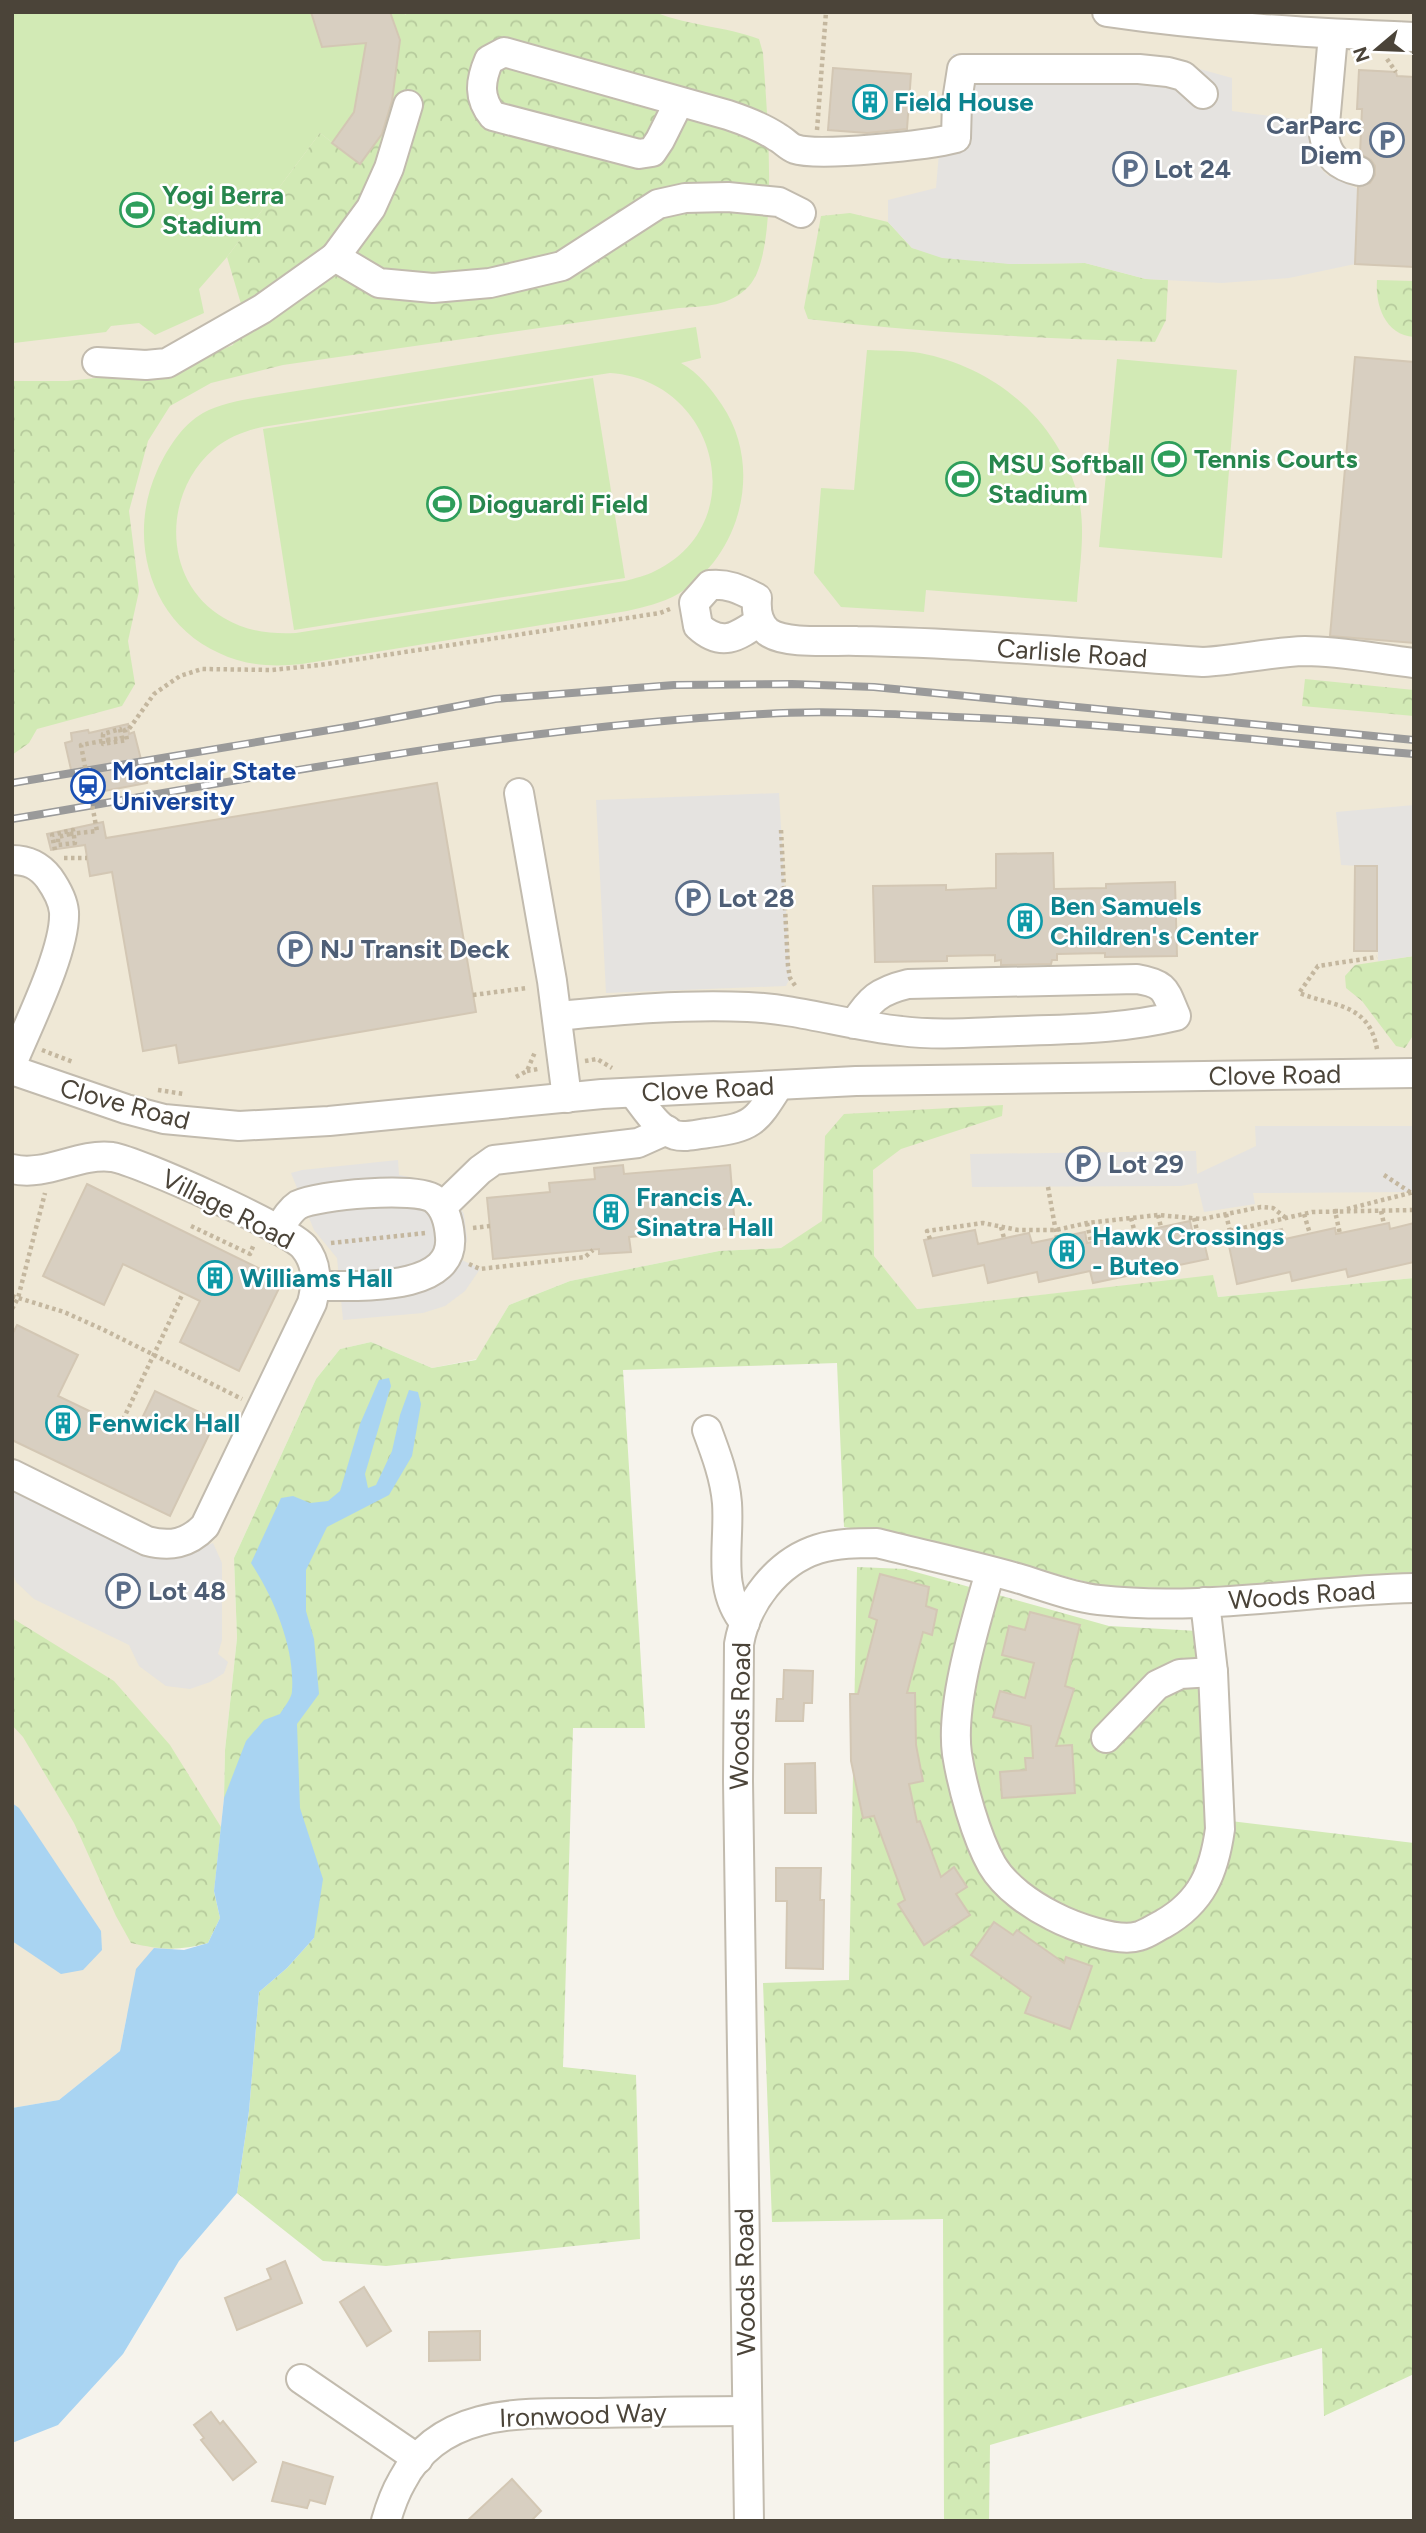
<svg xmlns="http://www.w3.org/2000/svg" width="1426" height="2533" viewBox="0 0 1426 2533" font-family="Figtree,sans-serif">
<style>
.education{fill:#efe8d6}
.green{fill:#d2eab5;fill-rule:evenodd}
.forest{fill:url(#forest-crowns)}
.parking{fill:#e5e3e0}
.water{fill:#a9d4f2}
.building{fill:#d8cfc1;stroke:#d3c7b4;stroke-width:2}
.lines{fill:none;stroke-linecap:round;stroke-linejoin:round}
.minor-casing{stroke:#c2bbae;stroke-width:32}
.path{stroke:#c4b79f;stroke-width:4.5;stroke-dasharray:3.5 3.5;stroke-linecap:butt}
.minor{stroke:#fff;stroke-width:28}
.rail-casing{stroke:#9a9a9a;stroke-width:8}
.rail{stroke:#fff;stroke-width:5;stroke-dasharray:16;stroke-linecap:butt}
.path-bridge{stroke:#c4b79f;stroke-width:4.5;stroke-dasharray:3.5 3.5;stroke-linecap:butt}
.labels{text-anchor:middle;stroke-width:5;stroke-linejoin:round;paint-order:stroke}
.culture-label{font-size:26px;font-weight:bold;fill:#0d838f;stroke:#fff;text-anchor:start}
.service-label{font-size:26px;font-weight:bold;fill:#4e5e75;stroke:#fff;text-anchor:start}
.leisure-label{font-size:26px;font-weight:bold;fill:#27864d;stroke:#fff;text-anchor:start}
.street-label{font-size:26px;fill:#4b4439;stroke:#fff}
.transit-label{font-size:26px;font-weight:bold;fill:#164399;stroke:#fff;text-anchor:start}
</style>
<defs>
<pattern id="forest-crowns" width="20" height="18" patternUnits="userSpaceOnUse" patternTransform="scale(1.75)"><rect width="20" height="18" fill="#d2eab5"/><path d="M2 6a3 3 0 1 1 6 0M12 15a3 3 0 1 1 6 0" fill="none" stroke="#b6ca9c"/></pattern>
</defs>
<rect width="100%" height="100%" fill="#f6f3ec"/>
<polygon class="education" points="12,12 1414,12 1414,1278 1218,1297 1213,1276 917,1309 781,1248 719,1251 570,1281 509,1305 477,1359 432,1368 371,1342 340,1349 316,1379 234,1558 237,1638 225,1750 224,1798 214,1891 127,2015 120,2051 59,2100 12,2108"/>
<g class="green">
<polygon points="12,12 404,12 405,15 393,20 400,40 389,125 360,164 320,133 227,257 199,289 204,313 155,335 139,323 111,326 106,332 14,343"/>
<path d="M696,327L701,358L681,363C699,373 711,389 722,405C764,467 741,556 678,594C662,603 644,607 627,611L302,664C274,667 245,666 219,653C149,622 127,537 157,471C167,449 182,425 203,413C219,404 241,400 259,397ZM610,373C718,380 753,524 655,571C646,576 635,578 625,581L296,633C271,634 247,632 224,618C162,582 162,493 214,449C228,437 245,431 262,427Z"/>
<path d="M867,350C884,351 903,350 920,353C998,368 1061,423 1079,500C1086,533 1079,569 1077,602L926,590L924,612L841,607L814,573L821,488L854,490Z"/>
<polygon points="1117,359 1237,370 1222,558 1099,547"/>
<polygon points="593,378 625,578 294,630 263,429"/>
</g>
<g class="forest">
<path d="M412,12H655C688,26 725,26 759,39L763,53C766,102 781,251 749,286C729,307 705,306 679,308L283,365L211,383L170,406L148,441L129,511L139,591L128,641L135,684L122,706L37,729L29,743L12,755V381H67L173,370L233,345L244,314L227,257L320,133L360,164L389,125L400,40L393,19Z"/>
<path d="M850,213L888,222L912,248L1010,264L1085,263L1146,279L1168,280L1166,320L1155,342C1039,338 923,333 808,319L804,308L821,216Z"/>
<path d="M1377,280L1414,281V337C1385,335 1375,305 1377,280Z"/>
<polygon points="1305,679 1414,690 1414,716 1302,706"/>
<polygon points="1414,956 1414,1034 1405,1048 1396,1046 1362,1001 1346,988 1345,976 1355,965"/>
<polygon points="1003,1105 1002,1116 901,1149 873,1170 874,1256 917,1309 1213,1275 1218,1297 1414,1278 1414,1575 1215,1590 1102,1586 916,1538 844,1527 837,1363 623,1370 645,1728 573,1728 563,2067 636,2075 640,2239 386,2266 323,2261 237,2193 249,2111 259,1992 287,1968 314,1938 224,1798 225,1750 237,1638 234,1558 316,1379 340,1349 371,1342 432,1368 476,1360 509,1305 570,1281 719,1251 781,1248 822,1221 825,1136 844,1114"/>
<polygon points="857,1567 905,1569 1109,1626 1216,1632 1214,1819 1414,1843 1414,2374 1324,2416 1322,2348 990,2445 989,2521 944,2521 943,2219 772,2222 763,1983 849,1980"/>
<path d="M12,1618L114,1681L170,1745L221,1827L214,1891L220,1918L208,1943C179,1951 161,1950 131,1943L116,1916L74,1823L23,1737L12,1725Z"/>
</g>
<g class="parking">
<polygon points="953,54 1135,61 1196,68 1232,78 1232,111 1310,121 1310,143 1317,164 1327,175 1358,189 1355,264 1289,278 1222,283 1146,279 1085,263 1010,264 942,258 912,248 888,222 888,200 936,188 941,129"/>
<polygon points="779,793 790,978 786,986 606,993 596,800"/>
<polygon points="1414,805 1414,956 1378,961 1377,867 1341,865 1336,812"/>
<polygon points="1255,1126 1414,1126 1414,1192 1253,1193 1255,1204 1204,1212 1197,1183 1181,1186 972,1187 970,1154 1196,1151 1197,1174 1256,1146"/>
<polygon points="398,1160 399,1175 420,1179 447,1188 464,1214 467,1239 462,1260 480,1269 465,1291 445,1306 423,1313 343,1320 337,1258 314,1230 291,1173 302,1170"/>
<polygon points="12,1491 145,1555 173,1558 213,1543 222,1563 222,1640 218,1654 228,1662 224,1673 210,1682 190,1689 166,1686 139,1666 129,1645 34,1599 16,1582 12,1571"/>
</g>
<g class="water">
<path d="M389,1378L391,1386L365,1474L368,1488L376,1485L392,1451L400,1415L409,1390L418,1392L421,1404L412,1456L389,1495L327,1527L306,1570V1611L314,1639L319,1694L297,1724L300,1808L323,1879L314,1938L287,1968L259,1992L249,2111L237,2193L179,2261L123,2354L58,2425L12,2443V2108L59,2100L120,2051L136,1969L154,1948L184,1950L208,1943L220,1918L214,1891L224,1798L246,1741L264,1720L280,1714C284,1707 292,1698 292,1691C295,1648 274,1598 251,1563L281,1498L293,1496L310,1503L328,1501L340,1491L360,1424L379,1380Z"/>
<polygon points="12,1803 19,1808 101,1931 102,1950 83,1970 61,1974 12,1941"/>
</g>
<g class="building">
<polygon points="311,12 390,12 400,40 392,101 382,134 360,164 332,143 354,112 366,43 322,47"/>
<polygon points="833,68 911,74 907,129 867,133 828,130"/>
<polygon points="1359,70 1396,72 1397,76 1414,77 1414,267 1355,264 1358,187 1370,183 1375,175 1375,166 1371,160 1360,154 1362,109 1357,109"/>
<polygon points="1355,357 1414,362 1414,643 1330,636"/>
<polygon points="128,724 129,734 134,732 147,783 77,796 65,743 72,741 71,733 88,730 89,733"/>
<polygon points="437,783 476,1012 179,1063 176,1045 143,1051 112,872 90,876 85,845 51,850 47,834 103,822 106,838"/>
<polygon points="1053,853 1054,889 1106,888 1106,884 1175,882 1177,956 1105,957 1105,953 1057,954 1057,960 1052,960 1051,964 1001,965 1001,960 995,961 995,955 947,956 947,961 875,962 873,886 946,885 946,890 996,888 996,854"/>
<polygon points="1355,866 1377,866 1377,951 1354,951"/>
<polygon points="623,1165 624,1174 730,1165 735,1228 629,1237 631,1252 599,1254 599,1249 493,1259 487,1198 550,1192 549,1183 595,1179 594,1168"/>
<polygon points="87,1184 283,1280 239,1371 180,1342 200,1301 123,1264 104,1305 43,1276"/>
<polygon points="1190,1221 1195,1244 1204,1242 1208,1259 1093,1283 1090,1271 1039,1282 1037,1272 988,1283 984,1265 933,1276 924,1240 975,1230 978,1244 1029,1233 1032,1243 1085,1232 1087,1243"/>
<polygon points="1389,1223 1390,1229 1414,1223 1414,1262 1348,1277 1346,1269 1292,1281 1290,1272 1237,1284 1228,1241 1282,1229 1285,1239 1335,1228 1336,1234"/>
<polygon points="17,1325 78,1355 58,1396 135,1433 155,1391 216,1420 170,1516 12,1440 12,1335"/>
<polygon points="880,1574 929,1587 926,1606 937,1610 932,1635 923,1632 907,1693 915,1693 916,1745 923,1781 909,1784 917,1822 920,1821 941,1877 954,1867 967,1887 956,1894 970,1915 924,1945 898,1904 905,1900 874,1816 863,1818 851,1761 850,1694 858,1694 877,1620 869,1617"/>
<polygon points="1030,1612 1080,1625 1065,1686 1074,1689 1056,1746 1072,1745 1075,1793 1002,1798 1000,1772 1026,1770 1025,1758 1033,1758 1031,1726 993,1717 1000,1691 1025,1698 1034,1663 1002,1655 1009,1626 1025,1630"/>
<polygon points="784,1670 813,1671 812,1703 804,1703 803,1721 776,1721 777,1699 783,1699"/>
<polygon points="815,1763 816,1813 785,1813 785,1764"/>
<polygon points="776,1868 821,1868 820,1900 824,1900 823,1969 786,1968 787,1901 776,1901"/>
<polygon points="994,1922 1013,1935 1017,1930 1064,1963 1066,1957 1092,1966 1070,2029 1025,2013 1031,1997 971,1955"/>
<polygon points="285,2261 302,2303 237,2330 225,2298 271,2279 267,2269"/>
<polygon points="364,2287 391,2331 367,2346 340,2302"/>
<polygon points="480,2331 480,2360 429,2361 429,2332"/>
<polygon points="211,2412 220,2424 223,2421 256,2462 233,2480 201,2440 204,2438 194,2425"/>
<polygon points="283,2462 333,2477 325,2504 310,2500 307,2508 272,2501"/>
<polygon points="512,2479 541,2511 531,2521 467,2521"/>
</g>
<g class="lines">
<g class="minor-casing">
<g id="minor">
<path d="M1107,12C1209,27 1311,33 1414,37"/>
<path d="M1333,35L1324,135C1327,157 1338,166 1359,171"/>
<path d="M679,102L660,140L652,152L639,154L493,116C478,98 480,81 489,60L504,52L728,115C746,121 762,127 777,137C783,140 789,147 795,149C818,157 930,145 956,138L957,101L962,69H1139L1168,72L1183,76L1203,94"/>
<polyline points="335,257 371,208 389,168 408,105"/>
<polyline points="97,362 146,365 167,363 262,309 335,257 379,283 433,288 490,283 562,266 658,204 685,198 728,197 779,202 801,213"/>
<path d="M760,621C737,637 722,648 698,626L694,603L710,585C728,583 741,590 757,598C756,610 758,624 768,632C786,645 834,640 857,641C972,643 1088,654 1203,662C1238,660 1271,652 1305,651C1341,651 1378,659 1414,663"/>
<polyline points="519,793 552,981 567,1098"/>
<path d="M12,860C28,860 39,865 49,878C56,888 63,900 64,912C66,950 27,1027 12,1064"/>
<path d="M557,1016C620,1010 684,1004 748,1007C799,1009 850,1026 901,1031C939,1036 979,1032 1018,1031C1072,1029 1123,1029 1176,1016C1165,991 1167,984 1137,979L908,984C879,991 870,999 854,1024"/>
<polyline points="12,1070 126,1109 164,1119 239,1126 329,1121 602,1094 856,1081 1414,1073"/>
<path d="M633,1093C645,1107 657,1129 675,1135C685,1138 698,1134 708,1133C753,1127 755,1123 779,1085"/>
<path d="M12,1169C47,1177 77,1153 112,1157C138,1161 289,1229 304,1247C318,1264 317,1283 312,1303L205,1526C188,1544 170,1547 147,1541L12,1474"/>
<polyline points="442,1207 480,1170 494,1160 638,1143 667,1130"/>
<path d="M278,1230C284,1221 289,1211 298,1205C317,1195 417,1186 434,1199C446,1208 449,1223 450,1237C455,1294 352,1285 316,1286"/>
<path d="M707,1430C716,1454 725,1478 727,1503C730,1544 716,1589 745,1623"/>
<path d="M990,1572C976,1621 950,1704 957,1754C962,1786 976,1837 992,1865C1005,1887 1031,1905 1053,1916C1072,1926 1118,1943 1139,1936C1147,1934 1155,1928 1163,1924C1202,1902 1214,1872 1220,1829L1213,1672L1205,1602"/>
<polyline points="1106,1738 1157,1685 1180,1674 1213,1672"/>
<polyline points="301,2379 418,2459"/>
<path d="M386,2521C390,2507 395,2493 402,2481C440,2407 526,2413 597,2413C647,2412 697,2411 747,2411"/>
<path d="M749,2521L738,1781L739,1644C746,1603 777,1562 818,1549C837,1543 858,1543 877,1543C924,1555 971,1565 1017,1578C1044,1586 1071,1597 1099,1600C1204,1612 1309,1590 1414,1588"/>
</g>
</g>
<g class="path">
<polyline points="1387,59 1396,72"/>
<polyline points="817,130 826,12"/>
<polyline points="107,740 122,738 120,729 103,734 103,744 127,740 125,730 129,729 154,694 180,676 202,669 272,670 320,665 660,613 670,609"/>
<polyline points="781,830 788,966 790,978 796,987"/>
<polyline points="55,850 52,835 73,830 75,843 58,845 58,837 70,834"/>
<polyline points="64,858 87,858"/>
<polyline points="473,995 527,988"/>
<path d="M1377,1049C1369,1003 1335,1007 1299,993L1318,966L1377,957"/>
<polyline points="42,1050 73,1062"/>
<polyline points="585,1061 597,1059 612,1068"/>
<polyline points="527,1071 538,1069"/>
<polyline points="516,1077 527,1071 535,1052"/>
<polyline points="158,1090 184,1094"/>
<polyline points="1384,1175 1413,1194"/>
<polyline points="1048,1187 1057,1238"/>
<polyline points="1347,1209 1414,1192"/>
<polyline points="1338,1211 1335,1211 1340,1234"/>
<polyline points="1381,1211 1384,1224"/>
<polyline points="1226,1214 1232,1240"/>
<polyline points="1304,1214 1310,1234"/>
<polyline points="1158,1215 1161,1227"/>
<polyline points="1131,1218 1135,1233"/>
<polyline points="1194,1218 1200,1243"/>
<polyline points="1087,1223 1091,1242"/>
<polyline points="191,1226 250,1254 254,1244"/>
<polyline points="1001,1227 1004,1238"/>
<polyline points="473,1228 490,1226"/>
<polyline points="1230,1231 1312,1212 1414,1210"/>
<polyline points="930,1239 927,1231 983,1223 1018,1230 1056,1230 1087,1223 1158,1215 1202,1219 1261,1207 1273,1208 1286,1218"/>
<polyline points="331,1243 426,1233"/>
<polyline points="469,1264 480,1269 585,1257 593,1250"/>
<polyline points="12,1296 64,1312 102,1329 242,1399"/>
<polyline points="12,1309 18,1298 45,1193"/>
<polyline points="120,1426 183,1293"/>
</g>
<use href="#minor" class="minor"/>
<g class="rail-casing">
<g id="rail">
<polyline points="12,783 353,726 495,699 674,685 792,684 874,687 1414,740"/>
<path d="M12,819C261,777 511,727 763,714C826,710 891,714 955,717C1108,723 1261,741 1414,754"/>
</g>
</g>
<use href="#rail" class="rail"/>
<polyline class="path-bridge" points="70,834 97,831 81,745 107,740"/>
</g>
<defs>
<g id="building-ring" transform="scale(1.75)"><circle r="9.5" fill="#fff" stroke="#0f9aa8" stroke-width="1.5"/><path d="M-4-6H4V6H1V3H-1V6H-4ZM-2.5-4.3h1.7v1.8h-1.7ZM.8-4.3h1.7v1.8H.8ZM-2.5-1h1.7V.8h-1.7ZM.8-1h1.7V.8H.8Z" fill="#0f9aa8"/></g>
<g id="parking-ring" transform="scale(1.75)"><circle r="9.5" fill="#fff" stroke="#5c6f8a" stroke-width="1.5"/><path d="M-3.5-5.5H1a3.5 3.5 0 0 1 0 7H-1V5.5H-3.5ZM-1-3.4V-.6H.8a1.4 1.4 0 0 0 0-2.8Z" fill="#5c6f8a"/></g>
<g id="stadium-ring" transform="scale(1.75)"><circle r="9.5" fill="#fff" stroke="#2e9e5b" stroke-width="1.5"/><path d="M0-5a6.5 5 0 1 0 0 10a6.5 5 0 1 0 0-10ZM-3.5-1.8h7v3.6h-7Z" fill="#2e9e5b"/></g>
<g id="station-ring" transform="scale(1.75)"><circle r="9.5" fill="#fff" stroke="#1a4fb4" stroke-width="1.5"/><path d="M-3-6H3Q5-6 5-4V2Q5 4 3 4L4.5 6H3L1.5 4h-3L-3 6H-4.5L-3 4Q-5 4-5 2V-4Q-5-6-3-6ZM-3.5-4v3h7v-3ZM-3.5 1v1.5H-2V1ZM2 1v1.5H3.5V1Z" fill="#1a4fb4"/></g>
</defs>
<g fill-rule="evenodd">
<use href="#building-ring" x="870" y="102"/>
<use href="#parking-ring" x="1387" y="140"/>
<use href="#parking-ring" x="1130" y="169"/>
<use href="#stadium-ring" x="137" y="210"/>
<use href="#stadium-ring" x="1169" y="459"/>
<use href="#stadium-ring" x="963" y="479"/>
<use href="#stadium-ring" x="444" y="504"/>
<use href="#station-ring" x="88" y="786"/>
<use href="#parking-ring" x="693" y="898"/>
<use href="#building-ring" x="1025" y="921"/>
<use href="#parking-ring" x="295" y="949"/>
<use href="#parking-ring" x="1083" y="1164"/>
<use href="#building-ring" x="611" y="1212"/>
<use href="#building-ring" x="1067" y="1251"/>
<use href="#building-ring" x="215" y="1278"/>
<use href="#building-ring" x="63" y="1423"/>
<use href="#parking-ring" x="123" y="1591"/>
</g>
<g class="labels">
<g class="culture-label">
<text x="894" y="111">Field House</text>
<text x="1050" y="915">Ben Samuels<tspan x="1050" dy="30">Children's Center</tspan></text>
<text x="636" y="1206">Francis A.<tspan x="636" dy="30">Sinatra Hall</tspan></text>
<text x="1092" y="1245">Hawk Crossings<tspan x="1092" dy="30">- Buteo</tspan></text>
<text x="240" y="1287">Williams Hall</text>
<text x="88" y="1432">Fenwick Hall</text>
</g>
<g class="service-label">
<text x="1362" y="134" text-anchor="end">CarParc<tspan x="1362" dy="30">Diem</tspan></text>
<text x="1154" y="178">Lot 24</text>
<text x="718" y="907">Lot 28</text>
<text x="320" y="958">NJ Transit Deck</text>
<text x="1108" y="1173">Lot 29</text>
<text x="148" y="1600">Lot 48</text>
</g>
<g class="leisure-label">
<text x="162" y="204">Yogi Berra<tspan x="162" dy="30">Stadium</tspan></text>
<text x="1194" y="468">Tennis Courts</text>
<text x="988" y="473">MSU Softball<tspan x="988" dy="30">Stadium</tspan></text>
<text x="468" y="513">Dioguardi Field</text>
</g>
<g class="street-label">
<text transform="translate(1072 653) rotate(4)" y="9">Carlisle Road</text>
<text transform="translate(1275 1075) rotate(-1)" y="9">Clove Road</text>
<text transform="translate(708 1089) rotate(-3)" y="9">Clove Road</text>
<text transform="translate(125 1104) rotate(15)" y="9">Clove Road</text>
<text transform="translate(228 1209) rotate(27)" y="9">Village Road</text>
<text transform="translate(1302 1595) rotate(-4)" y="9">Woods Road</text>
<text transform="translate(740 1716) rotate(-89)" y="9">Woods Road</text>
<text transform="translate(745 2282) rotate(-91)" y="9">Woods Road</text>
<text transform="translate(583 2415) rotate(-2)" y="9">Ironwood Way</text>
</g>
<g class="transit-label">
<text x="112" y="780">Montclair State<tspan x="112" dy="30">University</tspan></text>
</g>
</g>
<rect width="1426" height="2533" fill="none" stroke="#4b4439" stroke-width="28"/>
<g transform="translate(1377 49) rotate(251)" stroke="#ffffff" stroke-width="5" paint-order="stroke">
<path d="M0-5L12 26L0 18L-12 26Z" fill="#4b4439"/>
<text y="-10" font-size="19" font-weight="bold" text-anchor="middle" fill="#4b4439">N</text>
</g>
</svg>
